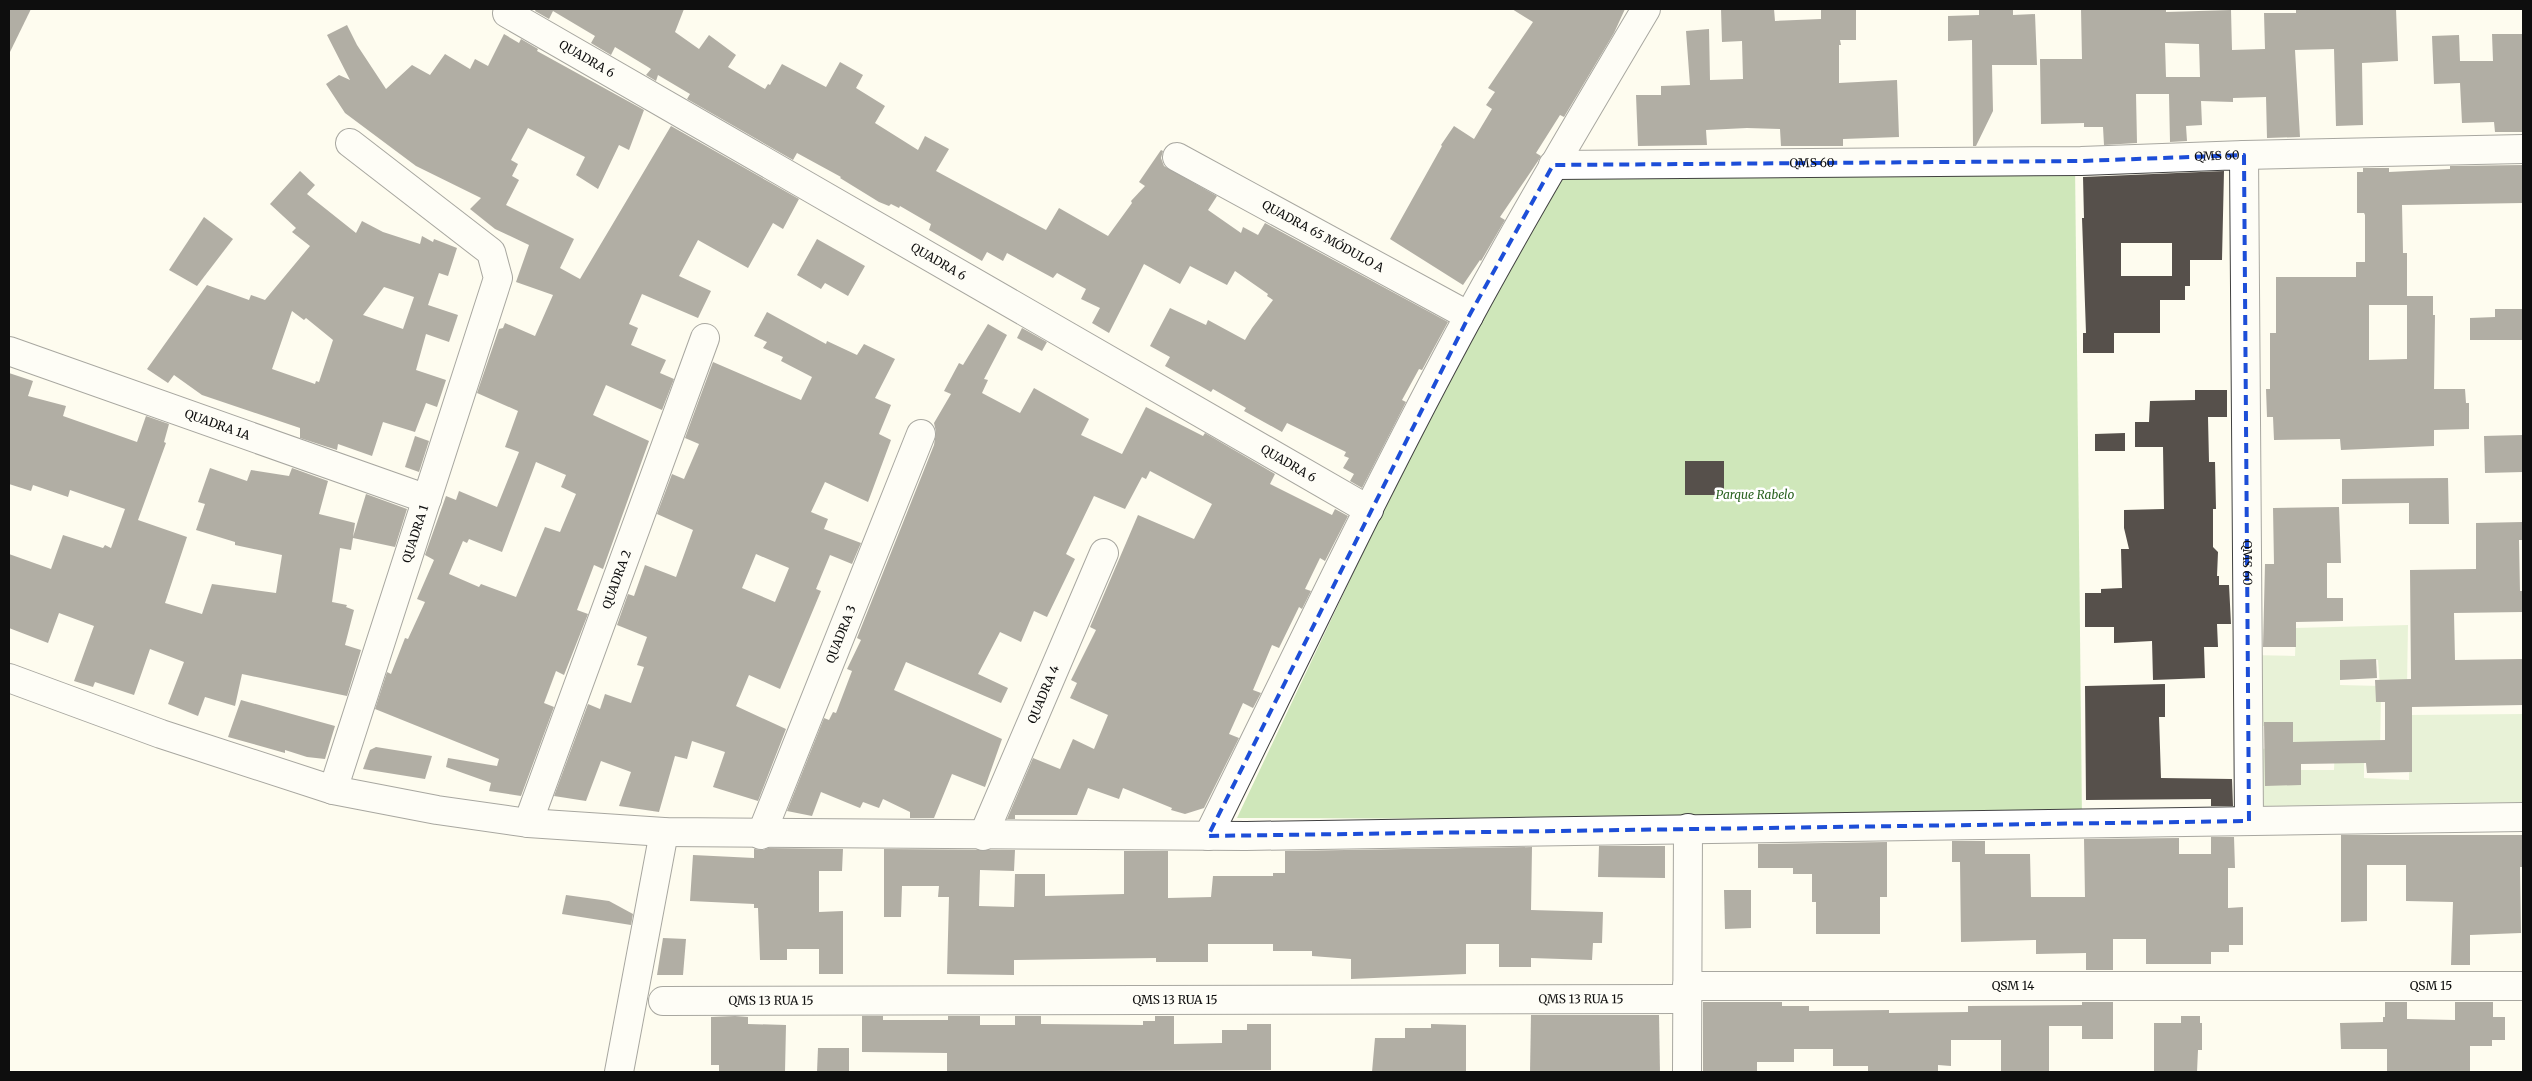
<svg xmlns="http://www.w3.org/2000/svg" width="2532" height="1081" viewBox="0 0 2532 1081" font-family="Merriweather,serif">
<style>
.green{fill:#cfe7ba;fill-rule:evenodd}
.building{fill:#56504b;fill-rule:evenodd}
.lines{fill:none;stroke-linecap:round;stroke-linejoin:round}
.minor-casing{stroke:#414141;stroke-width:30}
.minor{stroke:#fff;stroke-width:28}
.marked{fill:none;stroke:#1d4ed8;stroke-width:4;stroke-dasharray:10 6;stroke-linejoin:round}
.labels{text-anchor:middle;stroke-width:5;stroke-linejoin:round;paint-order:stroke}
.street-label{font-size:12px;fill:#0e0e0e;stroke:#fff}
.park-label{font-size:12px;font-style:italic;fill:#2b6321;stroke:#fff}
</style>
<rect width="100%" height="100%" fill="#fefcef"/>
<g class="green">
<polygon points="2075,163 2082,821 1237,818 1376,525 1555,169"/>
<path d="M2408,625L2407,685L2381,698L2380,747L2364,748V778L2409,780L2410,715L2523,714V810L2262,814L2260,749L2287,747L2283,726H2250L2249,655L2295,656L2296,628ZM2340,660H2378L2380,686L2340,685ZM2335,747L2334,770H2286Z"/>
</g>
<g class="building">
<polygon points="9,9 31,9 9,54"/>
<polygon points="536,9 684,9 675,32 699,49 709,35 736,55 728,67 765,89 768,84 770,85 782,64 826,87 840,62 863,75 856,88 885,106 875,123 918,150 925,136 949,149 936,171 1046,230 1059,208 1108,236 1132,203 1131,201 1145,186 1139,182 1161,150 1163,151 1161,158 1164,166 1217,196 1208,210 1241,233 1243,227 1258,235 1265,223 1448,322 1422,370 1419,369 1402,400 1406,402 1362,488 1350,481 1354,474 1343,468 1349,458 1344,456 1346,452 1287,423 1282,432 1244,411 1246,408 1213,389 1211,392 1165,366 1170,357 1150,346 1170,308 1206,325 1208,320 1245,340 1252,328 1273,300 1267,296 1268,294 1235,271 1227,285 1190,266 1180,284 1144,264 1109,333 1092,323 1100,308 1081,299 1086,289 1057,273 1053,278 1007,253 1003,261 987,252 982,261 929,230 931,224 900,206 899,208 891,204 889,206 879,202 840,178 841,177 797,153 793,160 687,99 690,94 658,75 656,81 646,75 651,69 648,67 615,47 611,55 591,43 595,36 553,11 549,19 535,11"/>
<polygon points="1512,9 1625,9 1614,33 1564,117 1560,115 1536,153 1541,156 1538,161 1500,217 1505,220 1481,261 1480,260 1463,285 1390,239 1442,146 1441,145 1454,126 1474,139 1492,109 1486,105 1495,92 1488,88 1533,22"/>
<polygon points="1721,9 1774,9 1775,21 1821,19 1821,9 1856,9 1856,40 1840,40 1841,45 1839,45 1839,83 1897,80 1899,137 1843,139 1843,146 1781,146 1780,129 1747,128 1706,130 1707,145 1638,146 1636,95 1661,95 1661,86 1690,85 1686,31 1709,29 1710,80 1743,79 1742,41 1722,42"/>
<polygon points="1979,9 2013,9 2013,15 2035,14 2037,65 1992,65 1993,111 1976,146 1973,146 1972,40 1948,41 1948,16 1979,15"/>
<path d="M2081,9H2166V12L2231,10L2232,50L2265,49L2264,13H2296V9H2396L2398,61L2362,63L2363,125L2336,126L2334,49L2295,50L2300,137L2267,138L2266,97L2233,98V102L2201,101L2202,125L2186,126L2187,141L2170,142L2169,94H2136L2137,143L2104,145L2103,127H2084V123L2041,124L2040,59H2082ZM2165,43L2199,44L2200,77H2166Z"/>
<path d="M347,25L357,45L386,89L412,65L430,75L445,54L470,69L475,59L488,66L504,34L519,43L521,39L538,49L537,51L644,110L629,150L619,145L598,189L576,175L585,157L528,128L511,160L518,164L512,176L519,180L506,205L574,239L560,268L580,279L671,126L799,199L783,229L773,223L748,268L698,240L679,276L711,291L698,318L642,294L629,324L638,328L631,345L666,360L660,373L674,379L662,410L606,385L593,415L649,441L603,569L594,565L577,610L588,614L564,675L556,671L544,703L554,707L521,796L489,791L491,783L446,767L448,758L497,766L499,759L375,709L387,672L391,674L405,638L408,639L425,602L417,599L434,560L425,555L446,496L456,500L459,491L497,507L519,452L505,447L518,411L477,393L499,329L503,328L505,323L535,336L553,295L516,282L529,245L495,229L470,209L481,198L416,166L345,113L326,84L339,75L350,80L327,35ZM536,462L566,475L561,487L576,494L560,532L545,527L516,597L481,584L479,587L449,574L463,541L467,543L469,539L502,552Z"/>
<polygon points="2492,34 2523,34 2523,132 2495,132 2494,122 2462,123 2460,83 2434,84 2432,36 2459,35 2460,61 2493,61"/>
<path d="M2523,165V203L2402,205L2403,253H2407V296H2433V315H2435L2434,389H2465L2466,403H2469V429L2434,430V446L2341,450L2340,439L2274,440L2273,417H2267L2266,389H2270V333H2276V277H2356V262H2365V215L2364,213H2357V172H2363V168H2389V172L2450,169V166ZM2369,305H2407V359L2369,360Z"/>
<path d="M300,171L315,185L307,194L356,233L362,221L383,232L420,244L422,236L433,242L434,239L457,248L448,276L439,273L428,305L458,315L449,342L426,334L416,370L446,380L437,407L426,403L415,432L383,422L372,456L338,444L337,450L300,438V428L202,395L174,375L168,383L147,369L207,285L249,300L251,295L265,300L310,246L292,232L296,228L270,204ZM384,287L414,297L403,329L363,315ZM292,311L304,320L306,318L333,340L319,382L316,381L315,384L272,369Z"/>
<path d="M2224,171L2222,260H2190V286H2185V300H2160V333H2114V353H2083V333H2086L2082,218H2084L2083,177ZM2121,243H2172V276H2121Z"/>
<polygon points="204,217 233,239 197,286 169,270"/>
<polygon points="817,239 865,266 848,296 825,283 821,289 797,275"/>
<polygon points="2495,309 2523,309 2523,340 2470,340 2470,318 2495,317"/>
<path d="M767,312L826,344L827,341L857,355L864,344L895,359L875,398L891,405L879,434L891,440L868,502L825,482L811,512L828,519L824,529L861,543L852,564L830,555L816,589L821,591L780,689L749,675L736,706L786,729L758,801L713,787L725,752L692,741L687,759L675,756L659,812L619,806L631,772L601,761L586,801L554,796L588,704L600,709L605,694L631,703L644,667L637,665L647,637L617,625L628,594L634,596L645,565L676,577L693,530L657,514L672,474L684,479L699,444L685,438L713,362L801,400L812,377L781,361L783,357L763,348L767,342L754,336ZM756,554L789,568L775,602L742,588Z"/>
<polygon points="988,324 1007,335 984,379 988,380 982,393 1020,413 1034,388 1089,419 1081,435 1122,454 1146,407 1203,436 1205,433 1275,474 1270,484 1332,515 1335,509 1348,516 1325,561 1320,558 1305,589 1311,591 1302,609 1299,607 1279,648 1272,645 1253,690 1261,693 1253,708 1243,703 1229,734 1239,738 1204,808 1185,814 1171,810 1172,808 1123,788 1119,799 1088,788 1077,815 1015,815 1015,819 1007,819 1033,758 1060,769 1073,739 1094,749 1108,715 1070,698 1077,683 1071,680 1096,630 1090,627 1138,515 1194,539 1212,504 1150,471 1146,479 1142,477 1125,509 1094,496 1066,554 1075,559 1047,617 1034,611 1021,642 1000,632 978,674 1008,688 1001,703 906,662 894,690 1002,739 985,787 952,774 934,818 910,818 910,812 883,799 879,808 863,802 860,808 821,792 812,816 787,811 824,718 829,720 833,712 836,713 852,671 847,669 861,640 857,638 934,445 936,432 934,423 951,394 944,391 959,363 963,365"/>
<polygon points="1022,328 1047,342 1042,351 1017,338"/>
<polygon points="9,373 33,381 28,396 66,406 63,416 137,442 146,416 169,424 164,442 166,443 138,520 187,537 165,603 202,614 212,584 276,593 282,555 235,545 235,542 196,530 205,504 198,502 210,468 247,481 251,470 289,476 292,468 328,481 319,514 355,523 353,537 366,494 407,509 395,547 353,538 351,550 340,548 332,602 347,605 346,607 354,610 345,645 361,650 347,696 242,674 235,706 205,697 198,716 168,704 184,662 150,649 134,695 95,682 93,687 74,681 94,626 59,613 48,643 9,628 9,554 51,569 63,535 103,548 105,545 111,548 125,509 70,490 68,497 33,485 31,491 9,484"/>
<polygon points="2195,390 2227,390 2227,417 2208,417 2209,462 2215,462 2216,509 2213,509 2213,547 2218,552 2217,576 2219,576 2219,585 2229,585 2231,624 2217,624 2218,647 2204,647 2205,678 2153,680 2152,641 2114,643 2114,627 2085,627 2085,593 2101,593 2101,589 2122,588 2121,549 2129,549 2124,528 2124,510 2164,509 2163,447 2135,447 2135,422 2149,422 2150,401 2195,400"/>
<polygon points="2125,433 2125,451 2095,451 2095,434"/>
<polygon points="2523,435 2523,472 2485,473 2484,436"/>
<polygon points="415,436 429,441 419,472 405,467"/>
<rect x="1685" y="461" width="39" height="34"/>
<polygon points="2448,478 2449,524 2409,524 2409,503 2342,504 2342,479"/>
<polygon points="2339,507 2341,563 2327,563 2327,598 2343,598 2343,621 2296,622 2296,647 2263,647 2265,564 2274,564 2273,508"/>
<polygon points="2523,522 2523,540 2519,540 2520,591 2523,591 2523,612 2454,613 2455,660 2523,659 2523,705 2412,707 2412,772 2367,773 2366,763 2301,764 2301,785 2265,786 2264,722 2293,722 2293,742 2385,740 2385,702 2376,702 2375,680 2411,679 2410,570 2476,569 2476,523"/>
<polygon points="2376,659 2377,678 2340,680 2340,660"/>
<polygon points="2165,684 2165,717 2159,717 2161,778 2232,779 2233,806 2211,806 2211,799 2086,800 2085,686"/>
<polygon points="241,700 335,726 325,759 307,757 285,750 285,753 228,737"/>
<polygon points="376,747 432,756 425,779 363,769 370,750"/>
<polygon points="2341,835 2523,835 2523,867 2520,867 2521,933 2470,935 2470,965 2451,965 2453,902 2406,901 2406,865 2367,865 2367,921 2341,922"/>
<polygon points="2211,837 2234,837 2235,868 2228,868 2228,908 2243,907 2243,945 2229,945 2229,952 2211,952 2211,964 2146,964 2146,939 2113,939 2113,970 2086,970 2086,953 2036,954 2036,940 1961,942 1960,862 1952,862 1952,841 1985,841 1985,854 2030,854 2031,897 2085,897 2084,839 2179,838 2179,854 2211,854"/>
<polygon points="1887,842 1887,897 1880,897 1880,934 1816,934 1816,902 1812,902 1812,874 1793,874 1793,868 1758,868 1758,844"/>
<polygon points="1599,846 1665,846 1665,878 1598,877"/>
<polygon points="1532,847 1531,910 1603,912 1602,943 1593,943 1592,960 1531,958 1531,967 1499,967 1499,944 1466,944 1466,974 1351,979 1351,959 1312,956 1312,951 1273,951 1273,944 1208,944 1208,962 1156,962 1156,958 1014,960 1014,975 947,974 949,897 938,897 939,886 902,886 901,917 884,917 884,849 1015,850 1014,871 980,870 979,906 1014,907 1015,874 1045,874 1045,896 1124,894 1124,851 1168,851 1168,898 1211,897 1213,876 1273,876 1273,873 1285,873 1285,851"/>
<polygon points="768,848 843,849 842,871 819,871 819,912 843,911 843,974 819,974 819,949 787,949 787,960 760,960 758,908 754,908 754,904 690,901 693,855 754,858 754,849 763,850"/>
<polygon points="1724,890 1751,890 1751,928 1725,929"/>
<polygon points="566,895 609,901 633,914 631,925 562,914"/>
<polygon points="663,938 686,939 683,975 657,975"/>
<polygon points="1703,1002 1782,1002 1782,1006 1809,1006 1809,1011 1889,1010 1889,1013 1968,1012 1968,1006 2082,1005 2082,1002 2113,1002 2113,1039 2082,1039 2082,1026 2049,1026 2049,1072 2001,1072 2001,1040 1951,1040 1951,1066 1938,1065 1938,1072 1868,1072 1868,1066 1833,1066 1833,1049 1794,1049 1794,1062 1757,1062 1757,1072 1703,1072"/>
<polygon points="2385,1002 2407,1002 2407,1019 2455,1020 2455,1002 2493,1002 2493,1017 2505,1017 2505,1040 2492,1040 2492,1046 2470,1046 2470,1072 2387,1072 2387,1049 2341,1049 2340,1023 2383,1022 2383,1017 2385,1017"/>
<polygon points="1531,1015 1659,1015 1660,1072 1530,1072"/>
<polygon points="735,1016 748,1017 748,1024 786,1025 785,1072 719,1072 719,1065 711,1065 711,1017"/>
<polygon points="862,1016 883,1016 883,1020 948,1020 948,1016 980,1016 980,1025 1015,1025 1015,1016 1041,1016 1041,1024 1143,1025 1143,1021 1155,1021 1155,1016 1174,1016 1174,1044 1222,1043 1222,1030 1247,1030 1247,1024 1271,1024 1271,1070 947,1072 947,1053 862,1052"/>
<polygon points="2181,1016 2200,1016 2200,1023 2202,1023 2202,1050 2198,1050 2197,1072 2154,1072 2154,1023 2181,1023"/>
<polygon points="1431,1024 1466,1025 1466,1072 1372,1072 1375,1038 1405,1038 1405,1028 1431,1028"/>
<polygon points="818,1048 849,1048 849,1072 817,1072"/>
</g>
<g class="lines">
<g class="minor-casing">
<g id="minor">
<path id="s1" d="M507,13L1369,510"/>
<polyline points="2244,155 2523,149"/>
<path id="s2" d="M1177,157L1469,316"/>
<path id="s3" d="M1553,165L2081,161L2244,155L2249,821"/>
<path id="s4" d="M9,351L427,499"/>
<polyline points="9,678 161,734 333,790 437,810 528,823 664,832 1246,836 2523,817"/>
<path id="s5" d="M333,790L498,278L491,252L350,143"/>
<path id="s6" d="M528,823L705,338"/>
<path id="s7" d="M761,835L921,434"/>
<path id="s8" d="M983,836L1104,553"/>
<path d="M1208,836C1294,662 1377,485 1470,314C1526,211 1586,110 1646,9"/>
<path id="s9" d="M1687,986H2523"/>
<path id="s10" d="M663,1001L1686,999"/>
<polyline points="619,1072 664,832"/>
<polyline points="1687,1072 1688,828"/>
</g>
</g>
<use href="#minor" class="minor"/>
</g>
<path d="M0 0H2532V1081H0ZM2244,155L2249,821L1208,836L1469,316L1553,165L2081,161Z" fill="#fefcef" fill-opacity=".55" fill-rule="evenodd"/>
<path class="marked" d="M2244,155L2249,821L1208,836L1469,316L1553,165L2081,161Z"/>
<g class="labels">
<g class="street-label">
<text dy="4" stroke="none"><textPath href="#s1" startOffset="92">QUADRA 6</textPath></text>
<text dy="4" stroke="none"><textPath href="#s3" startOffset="664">QMS 60</textPath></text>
<text dy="4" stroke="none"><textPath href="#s3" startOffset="259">QMS 60</textPath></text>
<text dy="4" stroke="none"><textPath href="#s2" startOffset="166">QUADRA 65 MÓDULO A</textPath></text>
<text dy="4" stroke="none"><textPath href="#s1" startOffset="498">QUADRA 6</textPath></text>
<text dy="4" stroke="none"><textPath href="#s4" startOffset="221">QUADRA 1A</textPath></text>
<text dy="4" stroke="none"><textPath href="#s1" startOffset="902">QUADRA 6</textPath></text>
<text dy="4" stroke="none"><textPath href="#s5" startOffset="269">QUADRA 1</textPath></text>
<text dy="4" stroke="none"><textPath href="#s3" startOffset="1099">QMS 60</textPath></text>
<text dy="4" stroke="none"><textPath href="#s6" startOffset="259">QUADRA 2</textPath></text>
<text dy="4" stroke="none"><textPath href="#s7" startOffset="216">QUADRA 3</textPath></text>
<text dy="4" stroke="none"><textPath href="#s8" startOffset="154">QUADRA 4</textPath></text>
<text dy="4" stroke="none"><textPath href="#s9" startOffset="744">QSM 15</textPath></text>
<text dy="4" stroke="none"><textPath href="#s9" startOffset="326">QSM 14</textPath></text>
<text dy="4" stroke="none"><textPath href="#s10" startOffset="918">QMS 13 RUA 15</textPath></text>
<text dy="4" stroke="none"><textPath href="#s10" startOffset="512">QMS 13 RUA 15</textPath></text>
<text dy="4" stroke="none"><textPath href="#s10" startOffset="108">QMS 13 RUA 15</textPath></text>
</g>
<g class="park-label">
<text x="1755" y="499">Parque Rabelo</text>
</g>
</g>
<rect width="2532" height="1081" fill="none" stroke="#0e0e0e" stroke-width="20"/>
</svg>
